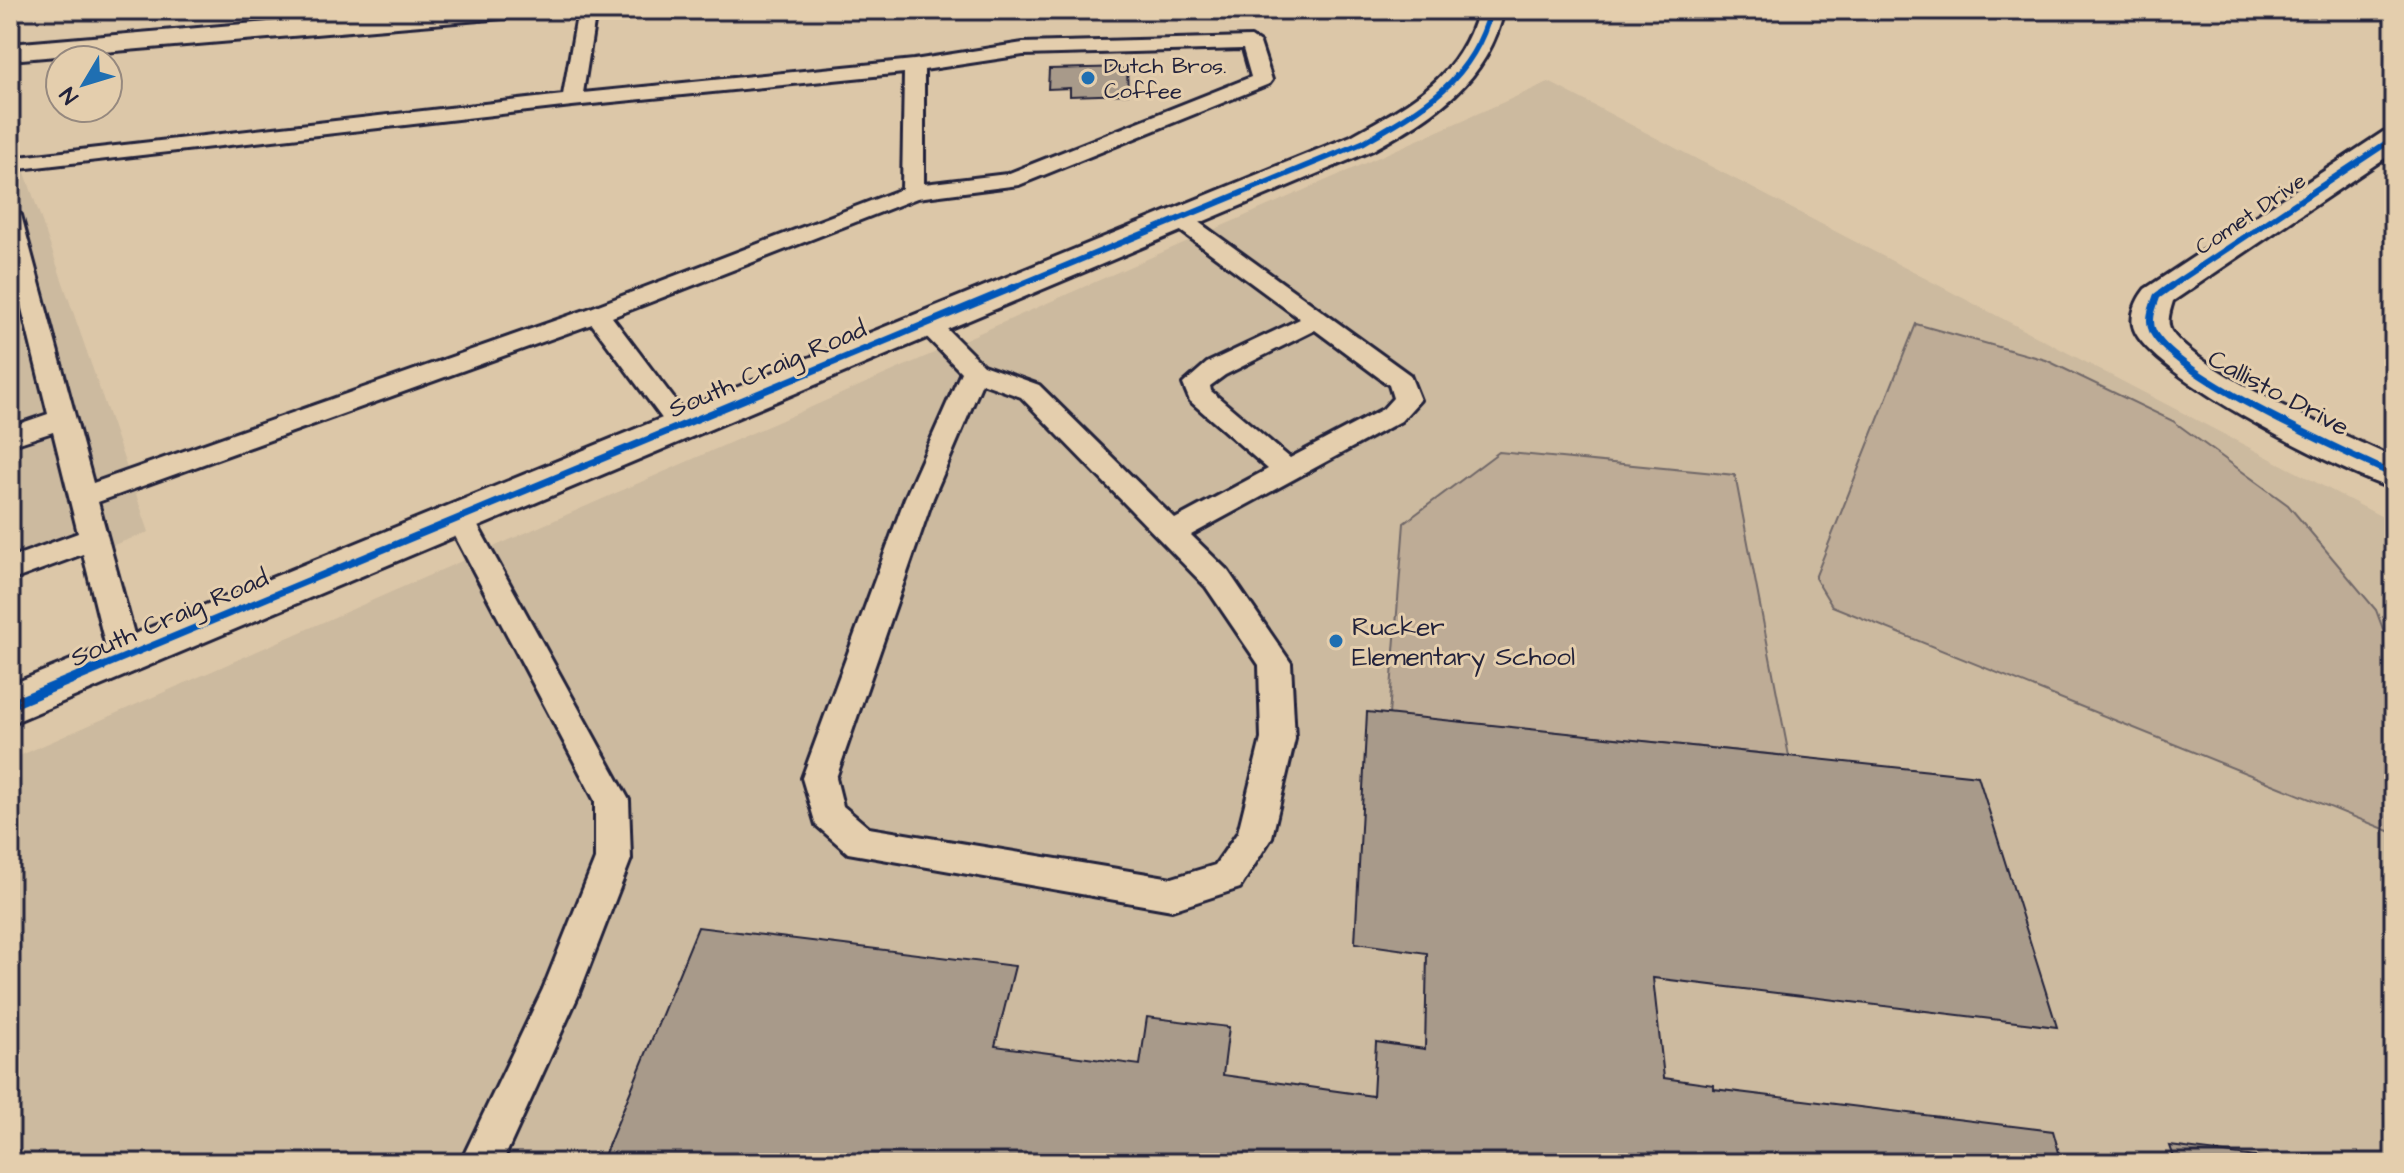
<svg xmlns="http://www.w3.org/2000/svg" width="2404" height="1173" viewBox="0 0 2404 1173" font-family="'Architects Daughter',sans-serif">
<style>
.built{fill:#ccba9f}
.green{fill:#beac96;stroke:#706768;stroke-width:2}
.building{fill:#a89a8a;stroke:#22223b;stroke-width:2}
.lines{fill:none;stroke-linecap:round;stroke-linejoin:round}
.service-casing{stroke:#22223b;stroke-width:6}
.minor-casing{stroke:#22223b;stroke-width:6}
.primary-casing{stroke:#22223b;stroke-width:6}
.service{fill:#e4cead;fill-rule:evenodd}
.minor{fill:#e4cead;fill-rule:evenodd}
.primary{fill:#e4cead;fill-rule:evenodd}
.cycleway-far2-casing{stroke:#e4cead;stroke-width:9}
.cycleway-far1-casing{stroke:#e4cead;stroke-width:12}
.cycleway-casing{stroke:#e4cead;stroke-width:15}
.cycleway-far2{stroke:#0057b8;stroke-width:6}
.cycleway-far1{stroke:#0057b8;stroke-width:7}
.cycleway{stroke:#0057b8;stroke-width:10}
.poi-dot{fill:#1f6fb2;stroke:#e4cead;stroke-width:3}
.labels{text-anchor:middle;stroke-width:6;stroke-linejoin:round;paint-order:stroke}
.far-poi-label{font-size:22px;fill:#22223b;stroke:#e4cead;text-anchor:start}
.far-street-label{font-size:22px;fill:#22223b;stroke:#e4cead}
.street-label{font-size:26px;fill:#22223b;stroke:#e4cead}
.poi-label{font-size:26px;fill:#22223b;stroke:#e4cead;text-anchor:start}
</style>
<rect width="100%" height="100%" fill="#dcc7a8"/>
<filter id="ink" filterUnits="userSpaceOnUse"><feTurbulence type="fractalNoise" baseFrequency=".0125" numOctaves="2"/><feDisplacementMap in="SourceGraphic" scale="16" xChannelSelector="R" yChannelSelector="G"/><feConvolveMatrix kernelMatrix="1 2 1 2 8 2 1 2 1" color-interpolation-filters="sRGB"/></filter>
<g filter="url(#ink)">
<g class="built">
<polygon points="1549,82 2394,523 2394,1163 10,1163 10,760"/>
<polygon points="10,129 149,532 10,583"/>
</g>
<g class="green">
<polygon points="1916,324 2046,360 2173,421 2288,505 2376,610 2394,659 2394,833 1832,606 1815,578"/>
<polygon points="1499,452 1735,475 1789,756 1389,715 1404,523"/>
</g>
<g class="building">
<polygon points="1127,67 1128,94 1070,96 1070,88 1048,89 1049,69"/>
<polygon points="1367,712 1978,776 2057,1027 1653,978 1664,1078 1714,1085 1714,1089 2053,1131 2062,1163 601,1163 698,927 1015,966 995,1046 1140,1065 1147,1017 1229,1027 1223,1075 1373,1096 1376,1042 1425,1049 1427,953 1355,943"/>
<polygon points="2170,1146 2303,1163 2176,1163"/>
</g>
<g class="lines">
<g class="service-casing">
<g id="service">
<path d="M578,10H596L583,93L914,60L1023,43L1251,37L1260,43L1272,80L1269,84L1019,185L917,198L612,317L690,420L694,426L690,432L681,435L672,432L592,324L98,502L140,656L135,665L124,668L113,665L108,656L83,554L10,581V558L78,533L53,432L10,446V427L48,414L10,260V208L21,215L93,483L588,309L902,189L904,73L572,106L10,170V158L563,95ZM1243,49L1251,77L1007,174L924,184V70L1023,55Z"/>
<path d="M1178,211L1186,213L1410,375L1420,400L1401,421L1191,535L1228,571L1291,663L1295,739L1272,837L1240,888L1172,910L848,853L816,825L802,778L905,498L961,372L917,327L914,322L917,317H935L983,365L1039,385L1175,519L1268,469L1190,401L1183,384L1207,363L1300,319L1170,223L1167,218L1170,213ZM1315,330L1389,385L1393,398L1383,409L1290,458L1211,391L1210,386L1225,375ZM982,383L1021,397L1206,587L1259,665L1261,739L1238,832L1215,865L1172,878L869,828L843,806L836,778L933,498Z"/>
<polygon points="460,509 470,512 474,519 629,800 631,859 578,996 502,1163 460,1163 543,989 595,859 595,801 446,519 450,512"/>
</g>
</g>
<g class="minor-casing">
<g id="minor">
<path d="M1478,10H1504C1487,83 1435,115 1373,150L10,724V685L1351,136C1409,104 1460,78 1478,10Z"/>
<path d="M2394,129V152L2173,301C2170,311 2166,322 2171,331C2195,371 2347,436 2394,458V489C2345,475 2150,375 2134,329C2129,316 2137,299 2145,289L2383,132Z"/>
</g>
</g>
<g class="primary-casing">
<polygon id="primary" points="408,10 516,10 512,16 503,18 10,60 10,44"/>
</g>
<use href="#service" class="service"/>
<use href="#minor" class="minor"/>
<use href="#primary" class="primary"/>
<g class="cycleway-far2-casing">
<g id="cycleway-far2">
<path d="M1012,288L1362,143C1422,109 1473,81 1491,10"/>
<polyline points="2168,288 2394,138"/>
</g>
</g>
<g class="cycleway-far1-casing">
<g id="cycleway-far1">
<path d="M2171,286L2157,296C2153,307 2147,320 2153,332C2177,378 2342,450 2394,475"/>
<polyline points="96,669 1017,286"/>
</g>
</g>
<g class="cycleway-casing">
<polyline id="cycleway" points="10,705 101,667"/>
</g>
<use href="#cycleway-far2" class="cycleway-far2"/>
<use href="#cycleway-far1" class="cycleway-far1"/>
<use href="#cycleway" class="cycleway"/>
</g>
</g>
<g class="poi-dot">
<circle cx="1088" cy="78" r="8"/>
<circle cx="1336" cy="641" r="8"/>
</g>
<g class="labels">
<g class="far-poi-label">
<text x="1104" y="73">Dutch Bros.<tspan x="1104" dy="25">Coffee</tspan></text>
</g>
<g class="far-street-label">
<text transform="translate(2250 213) rotate(-34)" y="8">Comet Drive</text>
</g>
<g class="street-label">
<text transform="translate(767 368) rotate(-23)" y="9">South Craig Road</text>
<text transform="translate(2279 392) rotate(28)" y="9">Callisto Drive</text>
<text transform="translate(169 617) rotate(-23)" y="9">South Craig Road</text>
</g>
<g class="poi-label">
<text x="1352" y="635">Rucker<tspan x="1352" dy="30">Elementary School</tspan></text>
</g>
</g>
<rect width="2404" height="1173" fill="none" stroke="#e4cead" stroke-width="40"/>
<rect x="20" y="20" width="2364" height="1133" fill="none" stroke="#22223b" stroke-width="3" filter="url(#ink)"/>
<g transform="translate(84 84) rotate(232)"><circle r="38" fill="#e4cead" stroke="#96897f" stroke-width="2"/>
<path d="M0-6L14 30L0 20L-14 30Z" fill="#1f6fb2"/>
<text y="-12" font-size="22" font-weight="bold" text-anchor="middle" fill="#22223b">N</text>
</g>
</svg>
